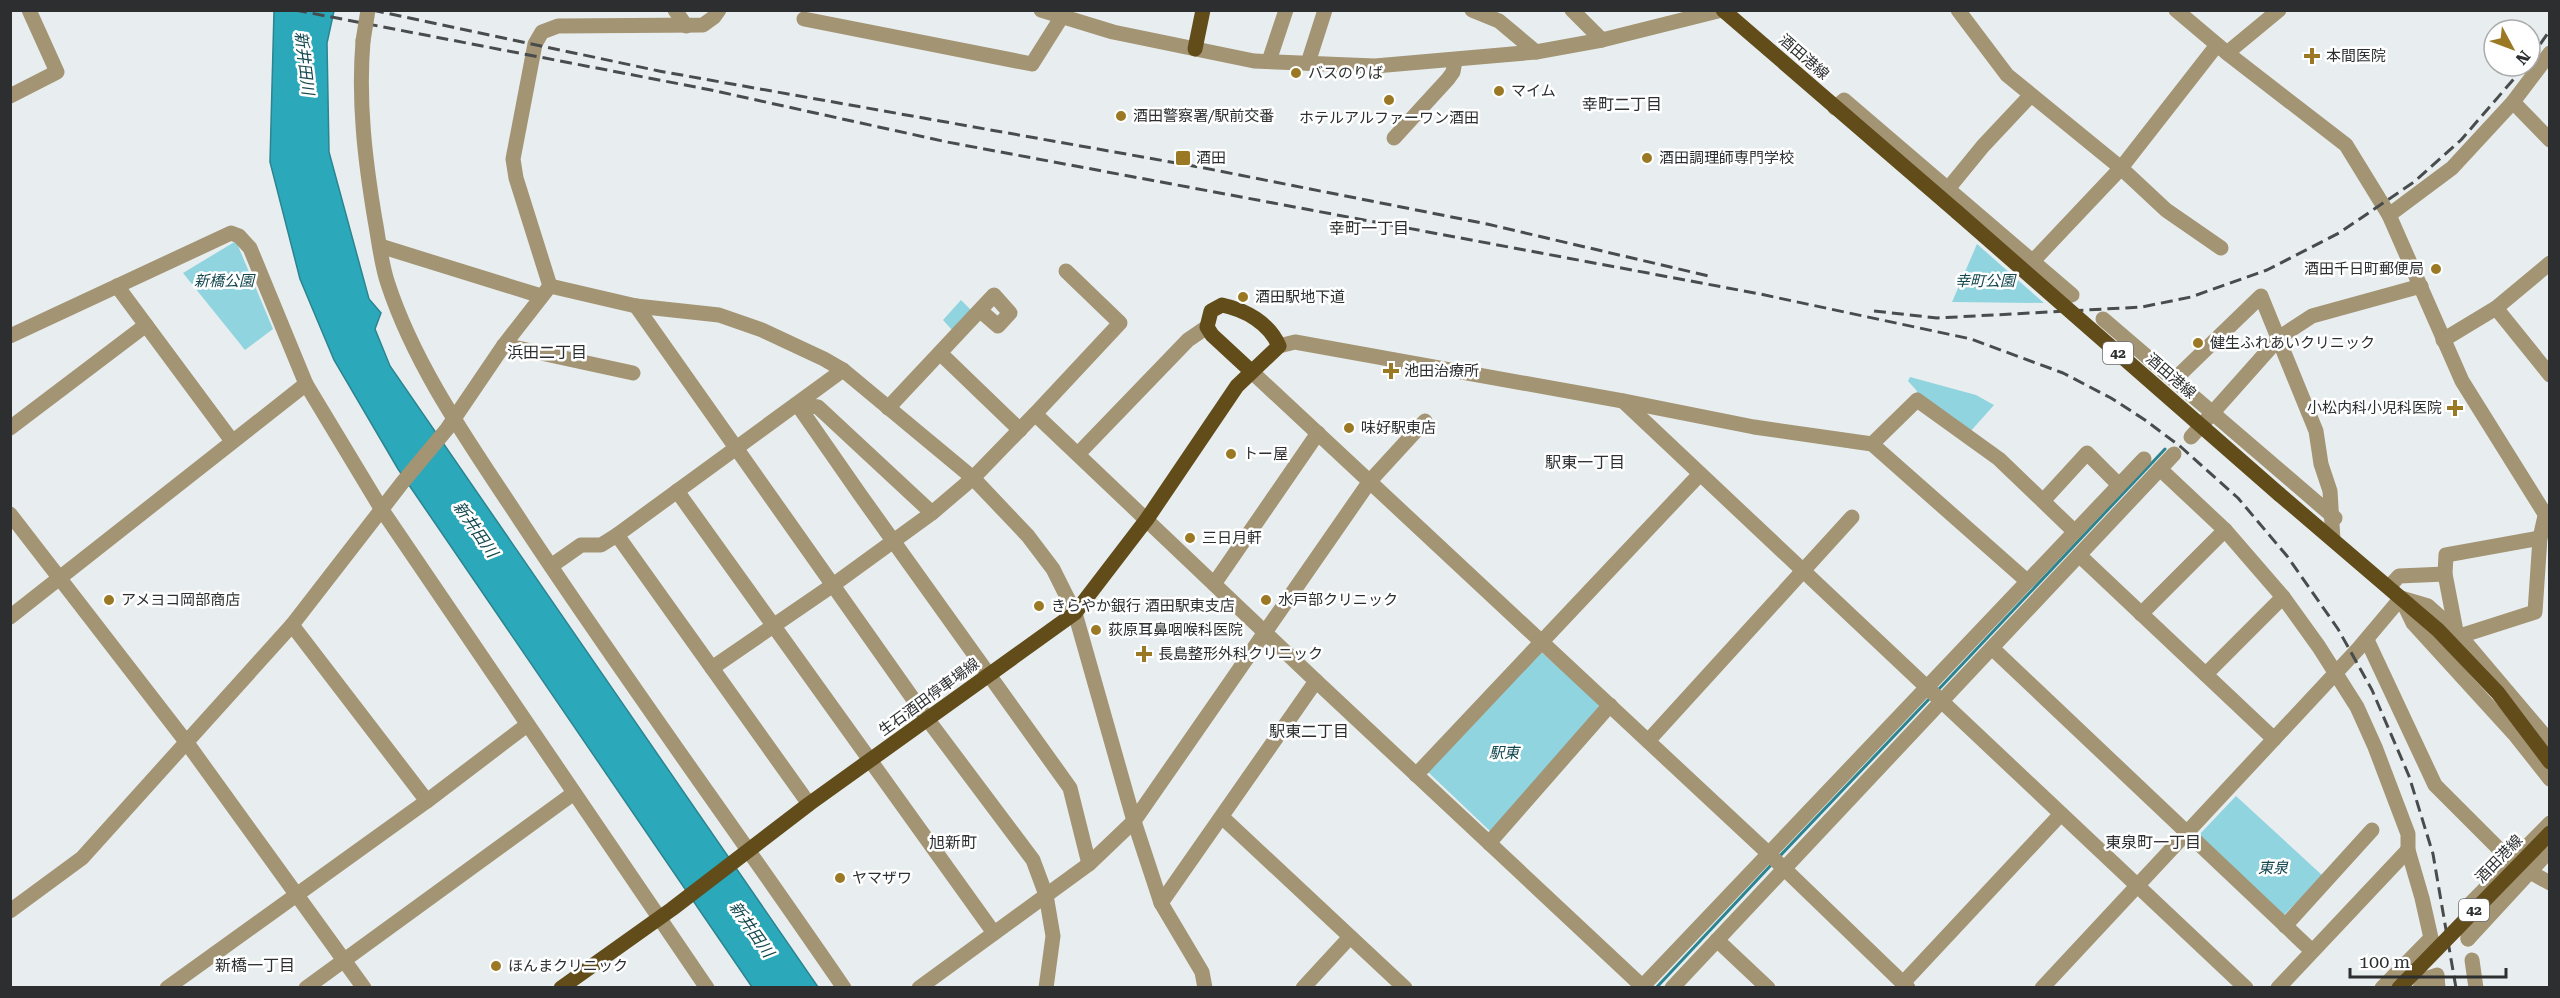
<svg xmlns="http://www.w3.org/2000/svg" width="2560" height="998" viewBox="0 0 2560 998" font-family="'Roboto Serif','Noto Sans JP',serif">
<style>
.green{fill:#90d4df}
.water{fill:#2ba9ba;stroke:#2b8490;stroke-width:1.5}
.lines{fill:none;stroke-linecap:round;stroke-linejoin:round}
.stream{stroke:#2b8490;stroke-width:3}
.minor{stroke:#a39474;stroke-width:15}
.major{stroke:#614c1a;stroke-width:15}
.rail{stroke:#494c4d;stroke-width:3;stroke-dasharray:12 6;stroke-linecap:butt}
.minor-bridge{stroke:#a39474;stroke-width:15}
.major-bridge{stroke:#614c1a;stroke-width:15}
.poi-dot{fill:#9b7924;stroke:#fff;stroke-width:2}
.labels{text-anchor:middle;stroke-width:5;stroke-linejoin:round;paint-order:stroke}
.shield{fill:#fff;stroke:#6b6d6d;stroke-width:1.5}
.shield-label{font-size:14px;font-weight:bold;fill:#2c2e2f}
.poi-label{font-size:15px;fill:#2c2e2f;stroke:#fff;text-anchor:start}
.street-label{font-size:15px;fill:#2c2e2f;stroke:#fff}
.park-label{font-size:15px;font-style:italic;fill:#13474f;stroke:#fff}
.water-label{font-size:16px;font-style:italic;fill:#154950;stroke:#fff}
.neighbourhood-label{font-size:16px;fill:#2c2e2f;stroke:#fff}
</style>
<rect width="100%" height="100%" fill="#e8eeef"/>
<g class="green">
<polygon points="236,241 273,329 245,350 183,273"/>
<polygon points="1977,244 2044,303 1952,302"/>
<polygon points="961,300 971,310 952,330 943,320"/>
<polygon points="1910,377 1976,395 1994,405 1969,433 1916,394 1917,391 1908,381"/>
<polygon points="1541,652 1602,706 1491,832 1428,772"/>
<polygon points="2236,796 2323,876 2282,917 2199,835"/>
</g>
<polygon class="water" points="274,11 334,11 327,43 329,152 369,299 381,313 375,329 390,366 818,987 752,987 398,469 334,360 300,279 270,162"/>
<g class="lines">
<g class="stream">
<polyline points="1938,690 2165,449"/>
<polyline points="1779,857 1931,697"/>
<polyline points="1656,988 1772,864"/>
</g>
<g class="minor">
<polyline points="675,10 686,26"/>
<polyline points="1041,10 1113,32 1254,61 1375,66 1536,52 1602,40 1722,10"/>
<polyline points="1472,10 1499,21 1536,52"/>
<polyline points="1572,10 1602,40"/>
<polyline points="1958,10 2007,75 2121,168 2166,210 2221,248"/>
<polyline points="2176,10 2227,53 2346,145 2389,215 2462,381 2550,522"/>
<polyline points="804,19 1032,64 1061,18 1061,10"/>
<path d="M363,41C358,102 365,160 375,220C379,241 381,264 388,284C417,372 474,449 524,526C627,682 738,833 844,988"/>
<polyline points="2227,53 2279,10"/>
<polyline points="1269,61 1286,10"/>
<polyline points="1308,63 1325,10"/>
<polyline points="10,96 57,72 29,10"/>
<polyline points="2513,102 2550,140"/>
<polyline points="1835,108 1844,100 2072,295"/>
<polyline points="1394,138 1448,79 1453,72 1455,61"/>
<polyline points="1947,190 1983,146 2031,95"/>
<polyline points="2389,215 2452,168 2513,102 2550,53"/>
<polyline points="380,246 541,296"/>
<polyline points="2034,260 2121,168 2217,45"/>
<polyline points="117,286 232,441"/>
<polyline points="550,286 636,306 719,315 762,330 824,359 843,370 973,478 1028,536 1053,569 1075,613 1134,821 1161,903 1202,972 1205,988"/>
<polyline points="550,286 516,178 513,159 535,44 542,32 558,26 703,25 714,17 719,10"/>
<polyline points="636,306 928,720 1033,860 1046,895 1053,936 1046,988"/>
<polyline points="2496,308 2550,375"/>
<polyline points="2103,319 2335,518"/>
<polyline points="10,336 231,233 239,236 250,248 306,384 382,510 707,988"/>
<polyline points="2443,340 2496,308 2550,263"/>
<polyline points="504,345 633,373"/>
<polyline points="1279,346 1295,342 1623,401 1754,427 1872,444 2027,581"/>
<polyline points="940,353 1020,430"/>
<polyline points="1252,372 1768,853 1908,988"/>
<polyline points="2175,379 2261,296 2316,431 2321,464 2330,491 2333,540"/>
<polyline points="1623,401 2246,988"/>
<polyline points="888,408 994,295 1010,313 998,326 983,313 978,313"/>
<polyline points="1035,414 1120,323 1066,271"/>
<polyline points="10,428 146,325"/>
<polyline points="2191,437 2280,337 2312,316 2421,286"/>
<polyline points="1872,444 1917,400 1999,459 2075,532"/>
<polyline points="1078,454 1188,340 1207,327"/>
<polyline points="677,491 994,933"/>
<polyline points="2043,501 2087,453 2119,485"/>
<polyline points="932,513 818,407 797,404 861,496 1070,788 1089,864"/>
<polyline points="10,514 187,743 364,988"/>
<polyline points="617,535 809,804"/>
<polyline points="2079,555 2274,739"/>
<polyline points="551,566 581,545 601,545 617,535 843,370"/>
<polyline points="1214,584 1318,433"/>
<polyline points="2389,587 2399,576 2445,574"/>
<polyline points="2283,597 2319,647 2357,707 2375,747 2408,834 2408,850 2422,898 2431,938 2382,988"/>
<polyline points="2401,598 2413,623 2516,736 2550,779"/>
<polyline points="2401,598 2428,606 2456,631 2550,742"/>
<polyline points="2141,614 2225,530 2160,469"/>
<polyline points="10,617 306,384"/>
<polyline points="292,625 427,801"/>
<polyline points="2456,631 2445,574 2446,555 2540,538"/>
<polyline points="2460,636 2535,612 2540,538 2545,516 2550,513"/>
<polyline points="2367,640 2435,785 2512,862"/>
<polyline points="1992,648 2312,951"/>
<polyline points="712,668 833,585 932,513 973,478 1035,414 1316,681 1644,988"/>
<polyline points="2206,674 2283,597 2225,530"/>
<polyline points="1648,741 1852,517"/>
<polyline points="1416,775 1700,474"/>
<polyline points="1222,817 1405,988"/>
<polyline points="1489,843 1610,705"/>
<polyline points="2530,872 2550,883"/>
<polyline points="1161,903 1316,681"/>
<polyline points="10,911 82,858 292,625 402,483 447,429 504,345 550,286"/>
<polyline points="2285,926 2372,830"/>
<polyline points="2468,939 2468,906 2550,823"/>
<polyline points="2468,939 2550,850"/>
<polyline points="1717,940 1768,988"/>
<polyline points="2472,960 2476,988"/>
<polyline points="1903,983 2061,814"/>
<polyline points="167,988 427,801 527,725"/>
<polyline points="306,988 574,793"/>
<polyline points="919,988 1089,864 1134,821 1370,481 1425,421"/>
<polyline points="1303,988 1350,937"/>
<polyline points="1641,988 2144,459"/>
<polyline points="1672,988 2174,454"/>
<polyline points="2042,988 2358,649 2401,598"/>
<polyline points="2278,988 2408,850"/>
<polyline points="2420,988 2428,978 2437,975 2438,988"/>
</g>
<g class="major">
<polyline points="1723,10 1957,212"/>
<polyline points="1195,49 1203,10"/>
<polyline points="2279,494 2438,630 2498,693 2550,762"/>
<path d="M561,988L672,909L809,804L1075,613L1147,519L1237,386L1279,346C1269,323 1246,310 1222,305L1211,311L1207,327L1212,335L1252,372"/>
</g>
<g class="rail">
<polyline points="295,10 711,90 947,142 1760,294 1971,339 2063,373 2111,398 2145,420 2181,447 2238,498 2287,556 2338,629 2372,690 2409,776 2433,854 2456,988"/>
<polyline points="372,10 659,71 1199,167 1487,224 1713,277"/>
<polyline points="2530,59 2550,30"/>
<polyline points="1874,311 1937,318 2142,307 2191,297 2267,270 2339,233 2414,182 2461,140 2525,66"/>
</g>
<polyline class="minor-bridge" points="363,41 368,10"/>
<g class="major-bridge">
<polyline points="1957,212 2279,494"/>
<polyline points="2399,988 2550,833"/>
</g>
</g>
<g class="poi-dot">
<path d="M2309 47h6v6h6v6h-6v6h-6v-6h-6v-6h6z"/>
<circle cx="1296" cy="73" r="6"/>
<circle cx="1499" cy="91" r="6"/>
<circle cx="1389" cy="100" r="6"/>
<circle cx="1121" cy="116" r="6"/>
<rect x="1175" y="150" width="16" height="16" rx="3"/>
<circle cx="1647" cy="158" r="6"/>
<circle cx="2436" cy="269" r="6"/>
<circle cx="1243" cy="297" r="6"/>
<circle cx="2198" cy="343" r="6"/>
<path d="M1388 362h6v6h6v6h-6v6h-6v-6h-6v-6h6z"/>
<path d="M2452 399h6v6h6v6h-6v6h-6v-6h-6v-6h6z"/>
<circle cx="1349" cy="428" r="6"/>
<circle cx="1231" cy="454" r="6"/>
<circle cx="1190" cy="538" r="6"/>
<circle cx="109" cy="600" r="6"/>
<circle cx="1266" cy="600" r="6"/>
<circle cx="1039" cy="606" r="6"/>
<circle cx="1096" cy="630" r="6"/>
<path d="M1141 645h6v6h6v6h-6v6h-6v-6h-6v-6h6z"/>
<circle cx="840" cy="878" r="6"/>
<circle cx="496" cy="966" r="6"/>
</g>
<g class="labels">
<g class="shield">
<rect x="2103" y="342" width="30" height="22" rx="4.5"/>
<rect x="2459" y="899" width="30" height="22" rx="4.5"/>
</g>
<g class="shield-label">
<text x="2118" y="358">42</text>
<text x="2474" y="915">42</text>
</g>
<g class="poi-label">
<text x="2326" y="61">本間医院</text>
<text x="1308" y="78">バスのりば</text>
<text x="1511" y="96">マイム</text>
<text x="1133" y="121">酒田警察署/駅前交番</text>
<text x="1389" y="123" text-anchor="middle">ホテルアルファーワン酒田</text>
<text x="1196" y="163">酒田</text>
<text x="1659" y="163">酒田調理師専門学校</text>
<text x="2424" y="274" text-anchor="end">酒田千日町郵便局</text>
<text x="1255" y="302">酒田駅地下道</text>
<text x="2210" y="348">健生ふれあいクリニック</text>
<text x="1404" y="376">池田治療所</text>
<text x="2442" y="413" text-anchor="end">小松内科小児科医院</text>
<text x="1361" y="433">味好駅東店</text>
<text x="1243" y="459">トー屋</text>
<text x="1202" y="543">三日月軒</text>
<text x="121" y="605">アメヨコ岡部商店</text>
<text x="1278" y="605">水戸部クリニック</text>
<text x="1051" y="611">きらやか銀行 酒田駅東支店</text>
<text x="1108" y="635">荻原耳鼻咽喉科医院</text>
<text x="1158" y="659">長島整形外科クリニック</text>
<text x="852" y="883">ヤマザワ</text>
<text x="508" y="971">ほんまクリニック</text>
</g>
<g class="street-label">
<text transform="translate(1804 57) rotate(41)" y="5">酒田港線</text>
<text transform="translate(2171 376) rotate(41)" y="5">酒田港線</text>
<text transform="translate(929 697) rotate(-36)" y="5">生石酒田停車場線</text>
<text transform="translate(2499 859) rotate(-46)" y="5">酒田港線</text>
</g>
<g class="park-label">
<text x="224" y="286">新橋公園</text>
<text x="1985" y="286">幸町公園</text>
<text x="1504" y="758">駅東</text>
<text x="2273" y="873">東泉</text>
</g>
<g class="water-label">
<text transform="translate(305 63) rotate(83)" y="6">新井田川</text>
<text transform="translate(476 529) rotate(55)" y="6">新井田川</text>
<text transform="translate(752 929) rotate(55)" y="6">新井田川</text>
</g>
<g class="neighbourhood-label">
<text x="1622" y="110">幸町二丁目</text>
<text x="1369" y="234">幸町一丁目</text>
<text x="547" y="358">浜田二丁目</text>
<text x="1585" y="468">駅東一丁目</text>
<text x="1309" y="737">駅東二丁目</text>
<text x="953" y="848">旭新町</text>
<text x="2153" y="848">東泉町一丁目</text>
<text x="255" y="971">新橋一丁目</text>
</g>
</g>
<rect width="2560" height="998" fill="none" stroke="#2c2e2f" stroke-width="24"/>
<g transform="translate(2512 48) rotate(131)"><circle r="28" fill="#ffffff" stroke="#ababac" stroke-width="1.5"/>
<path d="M0-4.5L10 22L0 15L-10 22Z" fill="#9b7924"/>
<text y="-9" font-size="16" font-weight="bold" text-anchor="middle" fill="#2c2e2f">N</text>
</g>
<path d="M2350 968v9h156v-9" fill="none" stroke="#2c2e2f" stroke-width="3"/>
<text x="2359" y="968" font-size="18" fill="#2c2e2f" stroke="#ffffff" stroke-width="4.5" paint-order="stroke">100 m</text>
</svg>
